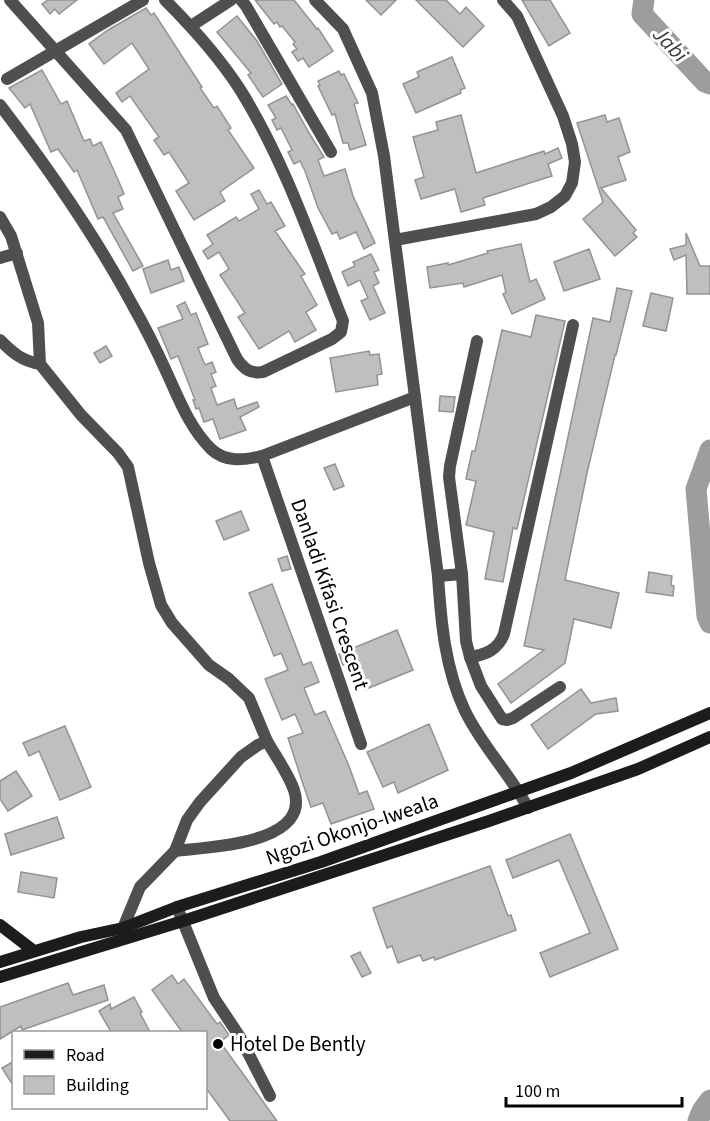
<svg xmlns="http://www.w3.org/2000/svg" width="710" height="1121" viewBox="0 0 710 1121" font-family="'Source Sans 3',sans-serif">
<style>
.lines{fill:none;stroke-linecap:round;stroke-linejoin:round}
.river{stroke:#9d9d9d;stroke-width:21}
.building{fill:#bfbfbf;stroke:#939393;stroke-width:1.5}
.street{stroke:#4f4f4f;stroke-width:12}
.secondary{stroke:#1c1c1c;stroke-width:12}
.poi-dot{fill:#000;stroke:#fff;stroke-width:2}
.labels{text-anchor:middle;stroke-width:6;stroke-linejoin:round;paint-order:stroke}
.street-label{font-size:21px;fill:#000;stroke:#fff}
.poi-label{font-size:21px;fill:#000;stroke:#fff;text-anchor:start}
.water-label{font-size:22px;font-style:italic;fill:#3e3e3e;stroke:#fff}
</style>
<rect width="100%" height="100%" fill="#fff"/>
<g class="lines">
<g class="river">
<polyline points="644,0 642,14 705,82 710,84"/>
<polyline points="710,450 696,489 707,616 710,623"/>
<polyline points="698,1121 702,1111 710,1100"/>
</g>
</g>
<g class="building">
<polygon points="48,0 77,0 59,14 55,9 50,14 42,4"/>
<polygon points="255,0 294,0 317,29 318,28 333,51 309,67 303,58 298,61 292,52 297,49 293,44 295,42 282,26 280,27 277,22 274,24"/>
<polygon points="366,0 396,0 381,15"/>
<polygon points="416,0 446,0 460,14 466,7 484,26 463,47"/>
<polygon points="522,0 550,0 570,33 549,46"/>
<polygon points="146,8 151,15 154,13 202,87 200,88 214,108 217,106 231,128 228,130 254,168 220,192 225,201 194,220 176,191 189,183 169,152 164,155 154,140 159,137 130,96 122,102 116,93 149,69 132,43 104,64 89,44 108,30"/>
<polygon points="237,16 257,41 282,84 263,97 248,75 251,73 217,32"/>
<polygon points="452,57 465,88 460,90 461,93 416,113 403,84 419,77 417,72"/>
<polygon points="42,70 61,104 67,101 84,141 90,139 93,146 101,142 119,182 124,194 118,197 123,209 113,213 143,266 133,271 103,217 98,219 77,170 74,172 58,149 51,152 30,104 25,108 9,88"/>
<polygon points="339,71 341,75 344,74 358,103 354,104 366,145 350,150 348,143 343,143 335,114 332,115 318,86 320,85 318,81"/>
<polygon points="286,96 292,105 293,104 309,133 324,157 318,160 324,176 345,169 353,196 375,243 364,249 356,232 340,239 337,232 332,234 318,208 305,171 300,161 294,164 288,152 292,150 281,128 277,130 272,120 276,118 268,105"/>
<polygon points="461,115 476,173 544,151 545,154 558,148 562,158 548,164 552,176 483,198 485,205 461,212 455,189 421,199 415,180 424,177 413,137 438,130 436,122"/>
<polygon points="605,115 607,122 619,118 630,152 618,157 626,180 601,188 636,230 633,233 637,237 615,256 583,219 603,202 577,123"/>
<polygon points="259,190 267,204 271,202 285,226 275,231 305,274 301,276 317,305 306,312 316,330 295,342 289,331 259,349 238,317 245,313 220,275 229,269 219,252 208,259 203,251 213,244 207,235 236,217 239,221 259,209 251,194"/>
<polygon points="686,233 700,266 710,266 710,294 687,294 686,255 674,260 670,249 686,245"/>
<polygon points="521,244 530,282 536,279 545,299 512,314 503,294 506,293 502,275 464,287 463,283 430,288 427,267 448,263 448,265 488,253 487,251"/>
<polygon points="589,249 600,279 564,291 554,262"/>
<polygon points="371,254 379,270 374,272 379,283 373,286 385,313 370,320 361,301 368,298 360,280 348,286 342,272 355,266 353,262"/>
<polygon points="168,260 171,270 179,267 184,281 151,293 143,269"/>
<polygon points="617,288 632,291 616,355 615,355 587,473 565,580 619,593 611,628 574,619 565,663 511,703 498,684 544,650 524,646 593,318 610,322"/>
<polygon points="651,293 673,298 666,331 643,326"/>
<polygon points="185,302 191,315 196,313 208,344 198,348 205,365 212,362 216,372 211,374 216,386 211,388 217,405 234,399 237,409 257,402 259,407 240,417 246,430 220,439 213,419 204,422 199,408 196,409 193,400 195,400 178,356 171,359 158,328 183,319 177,306"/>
<polygon points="536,315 565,321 517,529 513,528 503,582 485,579 494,532 466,525 476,481 466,479 472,451 475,451 502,330 531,337"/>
<polygon points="106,346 112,356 100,363 94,353"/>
<polygon points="369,351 370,355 379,354 382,374 377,375 378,385 336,392 330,358"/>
<polygon points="440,396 455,397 453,412 439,411"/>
<polygon points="335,464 344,486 334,490 324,468"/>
<polygon points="241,511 249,530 224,540 216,521"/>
<polygon points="287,556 291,569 282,571 278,559"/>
<polygon points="649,572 672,576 671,585 674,586 673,596 646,592"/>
<polygon points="272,584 303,665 311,662 319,682 304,688 315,715 325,711 349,766 359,794 367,791 374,809 331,824 323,803 311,807 303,784 288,738 303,733 295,714 282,720 265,679 288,670 281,653 274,656 249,593"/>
<polygon points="397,630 413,670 364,690 352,661 343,665 339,654"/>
<polygon points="581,689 591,703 616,698 618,711 596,714 548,749 531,725"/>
<polygon points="429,724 448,770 398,793 394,782 383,787 367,752"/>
<polygon points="65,726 91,787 60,800 39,751 29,756 23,743"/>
<polygon points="16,771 32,796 8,811 0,799 0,781"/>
<polygon points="57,817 64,838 11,855 5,834"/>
<polygon points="570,834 618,949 550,977 540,953 590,933 559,860 513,878 506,860"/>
<polygon points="490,866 508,916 511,915 516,930 435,960 434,957 423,961 420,955 398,963 392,946 387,948 373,908"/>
<polygon points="21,872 57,878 54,898 18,892"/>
<polygon points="360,952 371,973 362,977 351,956"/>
<polygon points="172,975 178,984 184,979 217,1024 220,1022 229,1035 220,1042 277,1121 230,1121 206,1088 206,1032 182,1032 152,990"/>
<polygon points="68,983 73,995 104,985 108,1000 22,1030 21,1026 0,1039 0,1007"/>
<polygon points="134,997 142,1012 140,1013 150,1032 111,1032 99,1011 110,1004 111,1009"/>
<polygon points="14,1061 14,1087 2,1068"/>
</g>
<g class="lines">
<g class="street">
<path d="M10,0L126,130L237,359C244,369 250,374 263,372L332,339L341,332L343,321C312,243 285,162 241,91C220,58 193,28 165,0"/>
<polyline points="241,0 246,6 331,152"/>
<path d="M315,0L343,29L372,93L384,156L438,576C441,622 445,669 465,711C482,746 510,774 528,808"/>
<polyline points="191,26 231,0"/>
<polyline points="7,79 143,0"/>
<path d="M0,105C49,169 95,235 133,306C145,327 156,349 166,371C179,399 189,427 211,449C226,463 244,460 262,456L415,397"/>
<polyline points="0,217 11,236 38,323 40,364"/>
<polyline points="395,240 536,214 551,207 565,196 572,183 575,162 572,144 563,116 517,16 503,0"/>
<polyline points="0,258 17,253"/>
<path d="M0,340C13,353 22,361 40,364L81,415L118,453L128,467L149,563L161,605L172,623L209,665L229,679L249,698L267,741L258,745L241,757L200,802L187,820L175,851L140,887L123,928"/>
<polyline points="477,341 450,466 449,477 462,574 466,641 470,657 481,686 502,719 507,720 513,718 560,687"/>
<polyline points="262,456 361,744"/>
<polyline points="438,576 462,574"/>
<path d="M470,657C485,655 498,650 504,634L573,325"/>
<path d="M175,851C206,847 312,845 294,790C288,773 276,757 267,741"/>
<polyline points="177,907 214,998 240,1037 270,1096"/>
</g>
<g class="secondary">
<polyline points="0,925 34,951"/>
<polyline points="0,962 81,937 123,928 177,907 321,862 571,773 710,713"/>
<polyline points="0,977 183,921 489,821 638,769 710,737"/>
</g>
</g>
<circle class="poi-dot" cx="218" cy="1044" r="6"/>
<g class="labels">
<g class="street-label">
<text transform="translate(330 594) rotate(71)" y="7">Danladi Kifasi Crescent</text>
<text transform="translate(352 829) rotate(-19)" y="7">Ngozi Okonjo-Iweala</text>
</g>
<g class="poi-label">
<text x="230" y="1051">Hotel De Bently</text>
</g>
<g class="water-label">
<text transform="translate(671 44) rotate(46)" y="8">Jabi</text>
</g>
</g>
<rect x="12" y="1031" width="195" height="78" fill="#ffffff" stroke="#999999" stroke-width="1.5"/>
<rect x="24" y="1050" width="30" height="9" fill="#1c1c1c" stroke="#999999" stroke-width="1.5"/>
<text x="66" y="1061" font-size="18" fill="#000000">Road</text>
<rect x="24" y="1076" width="30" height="18" fill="#bfbfbf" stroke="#999999" stroke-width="1.5"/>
<text x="66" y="1091" font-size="18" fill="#000000">Building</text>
<path d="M506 1097v9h176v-9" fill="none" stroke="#000000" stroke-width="3"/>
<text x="515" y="1097" font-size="18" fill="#000000" stroke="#ffffff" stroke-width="4.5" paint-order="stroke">100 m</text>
</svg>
